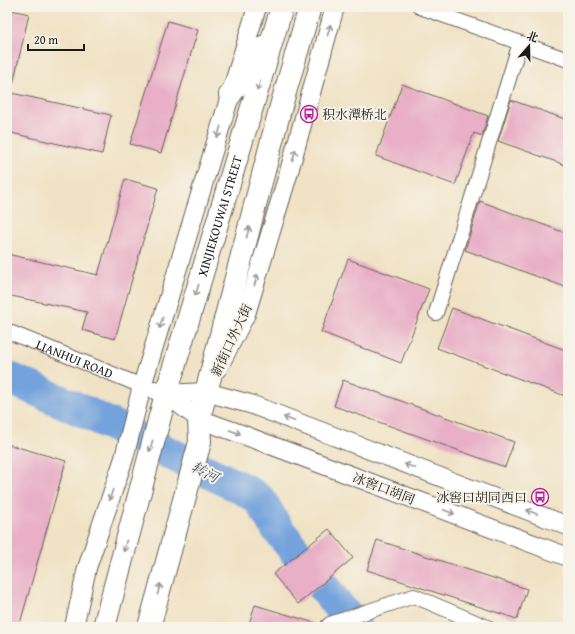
<svg xmlns="http://www.w3.org/2000/svg" width="575" height="634" viewBox="0 0 575 634" font-family="'Gentium Book Plus','Noto Serif SC',serif">
<style>
.lines{fill:none;stroke-linecap:round;stroke-linejoin:round}
.river{stroke:#73a2dc;stroke-width:33}
.building{fill:#e8afc6}
.minor-casing{stroke:#666157;stroke-width:16}
.tertiary-casing{stroke:#666157;stroke-width:20}
.primary-casing{stroke:#666157;stroke-width:24}
.minor{stroke:#fff;stroke-width:14}
.tertiary{stroke:#fff;stroke-width:18}
.primary{stroke:#fff;stroke-width:22}
.oneway{stroke:#999}
.labels{text-anchor:middle;stroke-width:4;stroke-linejoin:round;paint-order:stroke}
.poi-label{font-size:13px;fill:#1c1c1c;stroke:#f7f3e8;text-anchor:start}
.street-label{font-size:13px;fill:#1c1c1c;stroke:#f7f3e8}
.water-label{font-size:14px;font-style:italic;fill:#435872;stroke:#f7f3e8}
</style>
<rect width="100%" height="100%" fill="#f7f3e8"/>
<filter id="ink" filterUnits="userSpaceOnUse"><feTurbulence type="fractalNoise" baseFrequency=".025" numOctaves="2"/><feDisplacementMap in="SourceGraphic" scale="8" xChannelSelector="R" yChannelSelector="G"/><feConvolveMatrix kernelMatrix="1 2 1 2 8 2 1 2 1" color-interpolation-filters="sRGB"/></filter>
<filter id="wash" filterUnits="userSpaceOnUse"><feTurbulence type="fractalNoise" baseFrequency=".012" numOctaves="4" result="noise"/><feDisplacementMap in="SourceGraphic" scale="16" xChannelSelector="R" yChannelSelector="G"/><feGaussianBlur stdDeviation="0.9" result="paint"/><feColorMatrix in="noise" values="0 0 0 0 0 0 0 0 0 0 0 0 0 0 0 0 0 1.4 0 .05"/><feComposite in="paint" operator="in"/></filter>
<g filter="url(#wash)">
<rect width="100%" height="100%" fill="#f0e2c5"/>
<g class="lines">
<polyline class="river" points="7,377 85,412 245,490 260,500 276,527 355,627"/>
</g>
<g id="blocks">
<g class="building">
<polygon points="7,9 29,14 13,84 7,83"/>
<polygon points="168,21 198,30 161,153 130,144"/>
<polygon points="402,84 488,116 482,136 474,133 455,185 376,156"/>
<polygon points="7,92 111,115 102,154 7,132"/>
<polygon points="511,100 568,120 568,166 498,141"/>
<polygon points="125,179 158,188 115,339 82,330 87,312 7,295 7,254 98,275"/>
<polygon points="480,201 568,234 568,288 465,250"/>
<polygon points="348,259 429,289 401,363 321,332"/>
<polygon points="452,308 568,351 568,397 437,348"/>
<polygon points="343,380 514,442 505,467 334,406"/>
<polygon points="7,444 66,461 19,627 7,627"/>
<polygon points="329,529 353,558 298,604 273,574"/>
<polygon points="377,540 527,589 517,619 367,570"/>
<polygon points="255,605 315,623 314,627 248,627"/>
</g>
</g>
</g>
<g filter="url(#ink)">
<use href="#blocks" fill-opacity="0" stroke="#666157" stroke-width="1"/>
<g class="lines">
<g class="minor-casing">
<g id="minor">
<polyline points="420,7 568,60"/>
<polyline points="436,313 520,43"/>
<path id="s1" d="M7,331L142,386"/>
<polyline points="327,627 330,624 414,596 487,627"/>
</g>
</g>
<g class="tertiary-casing">
<g id="tertiary">
<polyline points="218,368 246,314 288,175 335,7"/>
<polyline points="155,390 166,394 199,419 241,434 568,557"/>
<polyline points="166,394 206,392 250,404 568,526"/>
<polyline points="74,627 87,568 124,458 142,386 257,7"/>
</g>
</g>
<g class="primary-casing">
<g id="primary">
<polyline points="230,95 265,46"/>
<path id="s2" d="M104,627L166,394L282,7"/>
<polyline points="149,627 200,442 199,419 281,106 310,7"/>
</g>
</g>
<use href="#minor" class="minor"/>
<use href="#tertiary" class="tertiary"/>
<use href="#primary" class="primary"/>
</g>
<defs><path id="oneway-shaft" d="M-6 0H5M1.5-3L5.5 0L1.5 3" fill="none" stroke-width="1.6" stroke-linecap="round" stroke-linejoin="round"/></defs>
<g class="oneway">
<use href="#oneway-shaft" transform="translate(329 30) rotate(-75)"/>
<use href="#oneway-shaft" transform="translate(259 85) rotate(107)"/>
<use href="#oneway-shaft" transform="translate(219 132) rotate(107)"/>
<use href="#oneway-shaft" transform="translate(294 155) rotate(-74)"/>
<use href="#oneway-shaft" transform="translate(248 232) rotate(-75)"/>
<use href="#oneway-shaft" transform="translate(256 280) rotate(-73)"/>
<use href="#oneway-shaft" transform="translate(197 290) rotate(107)"/>
<use href="#oneway-shaft" transform="translate(161 323) rotate(107)"/>
<use href="#oneway-shaft" transform="translate(289 419) rotate(-159)"/>
<use href="#oneway-shaft" transform="translate(235 432) rotate(19)"/>
<use href="#oneway-shaft" transform="translate(151 446) rotate(106)"/>
<use href="#oneway-shaft" transform="translate(410 466) rotate(-159)"/>
<use href="#oneway-shaft" transform="translate(111 495) rotate(108)"/>
<use href="#oneway-shaft" transform="translate(449 512) rotate(21)"/>
<use href="#oneway-shaft" transform="translate(532 512) rotate(-159)"/>
<use href="#oneway-shaft" transform="translate(125 546) rotate(104)"/>
<use href="#oneway-shaft" transform="translate(159 589) rotate(-75)"/>
</g>
</g>
<defs>
<g id="bus-ring" transform="scale(0.9)"><circle r="9.5" fill="#f7f3e8" stroke="#b5179e" stroke-width="1.5"/><path d="M-5-6H5V4H4V6H2V4H-2V6H-4V4H-5ZM-3.5-4V0h7V-4ZM-3.5 1.2v1.5H-2V1.2ZM2 1.2v1.5H3.5V1.2Z" fill="#b5179e"/></g>
</defs>
<g fill-rule="evenodd">
<use href="#bus-ring" x="309" y="114"/>
<use href="#bus-ring" x="540" y="497"/>
</g>
<g class="labels">
<g class="poi-label">
<text x="322" y="119">积水潭桥北</text>
<text x="527" y="502" text-anchor="end">冰窖口胡同西口</text>
</g>
<g class="street-label">
<text dy="5" stroke="none"><textPath href="#s2" startOffset="427">XINJIEKOUWAI STREET</textPath></text>
<text transform="translate(231 340) rotate(-65)" y="5">新街口外大街</text>
<text dy="5" stroke="none"><textPath href="#s1" startOffset="73">LIANHUI ROAD</textPath></text>
<text transform="translate(384 488) rotate(21)" y="5">冰窖口胡同</text>
</g>
<g class="water-label">
<text transform="translate(205 472) rotate(27)" y="5">转河</text>
</g>
</g>
<rect width="575" height="634" fill="none" stroke="#f7f3e8" stroke-width="24"/>
<g transform="translate(529 46) rotate(20)" stroke="#f7f3e8" stroke-width="3" paint-order="stroke">
<path d="M0-3L7 15L0 10L-7 15Z" fill="#1c1c1c"/>
<text y="-6" font-size="11" font-weight="bold" text-anchor="middle" fill="#1c1c1c">北</text>
</g>
<path d="M28 44v6h56v-6" fill="none" stroke="#1c1c1c" stroke-width="2"/>
<text x="34" y="44" font-size="12" fill="#1c1c1c" stroke="#f7f3e8" stroke-width="3" paint-order="stroke">20 m</text>
</svg>
